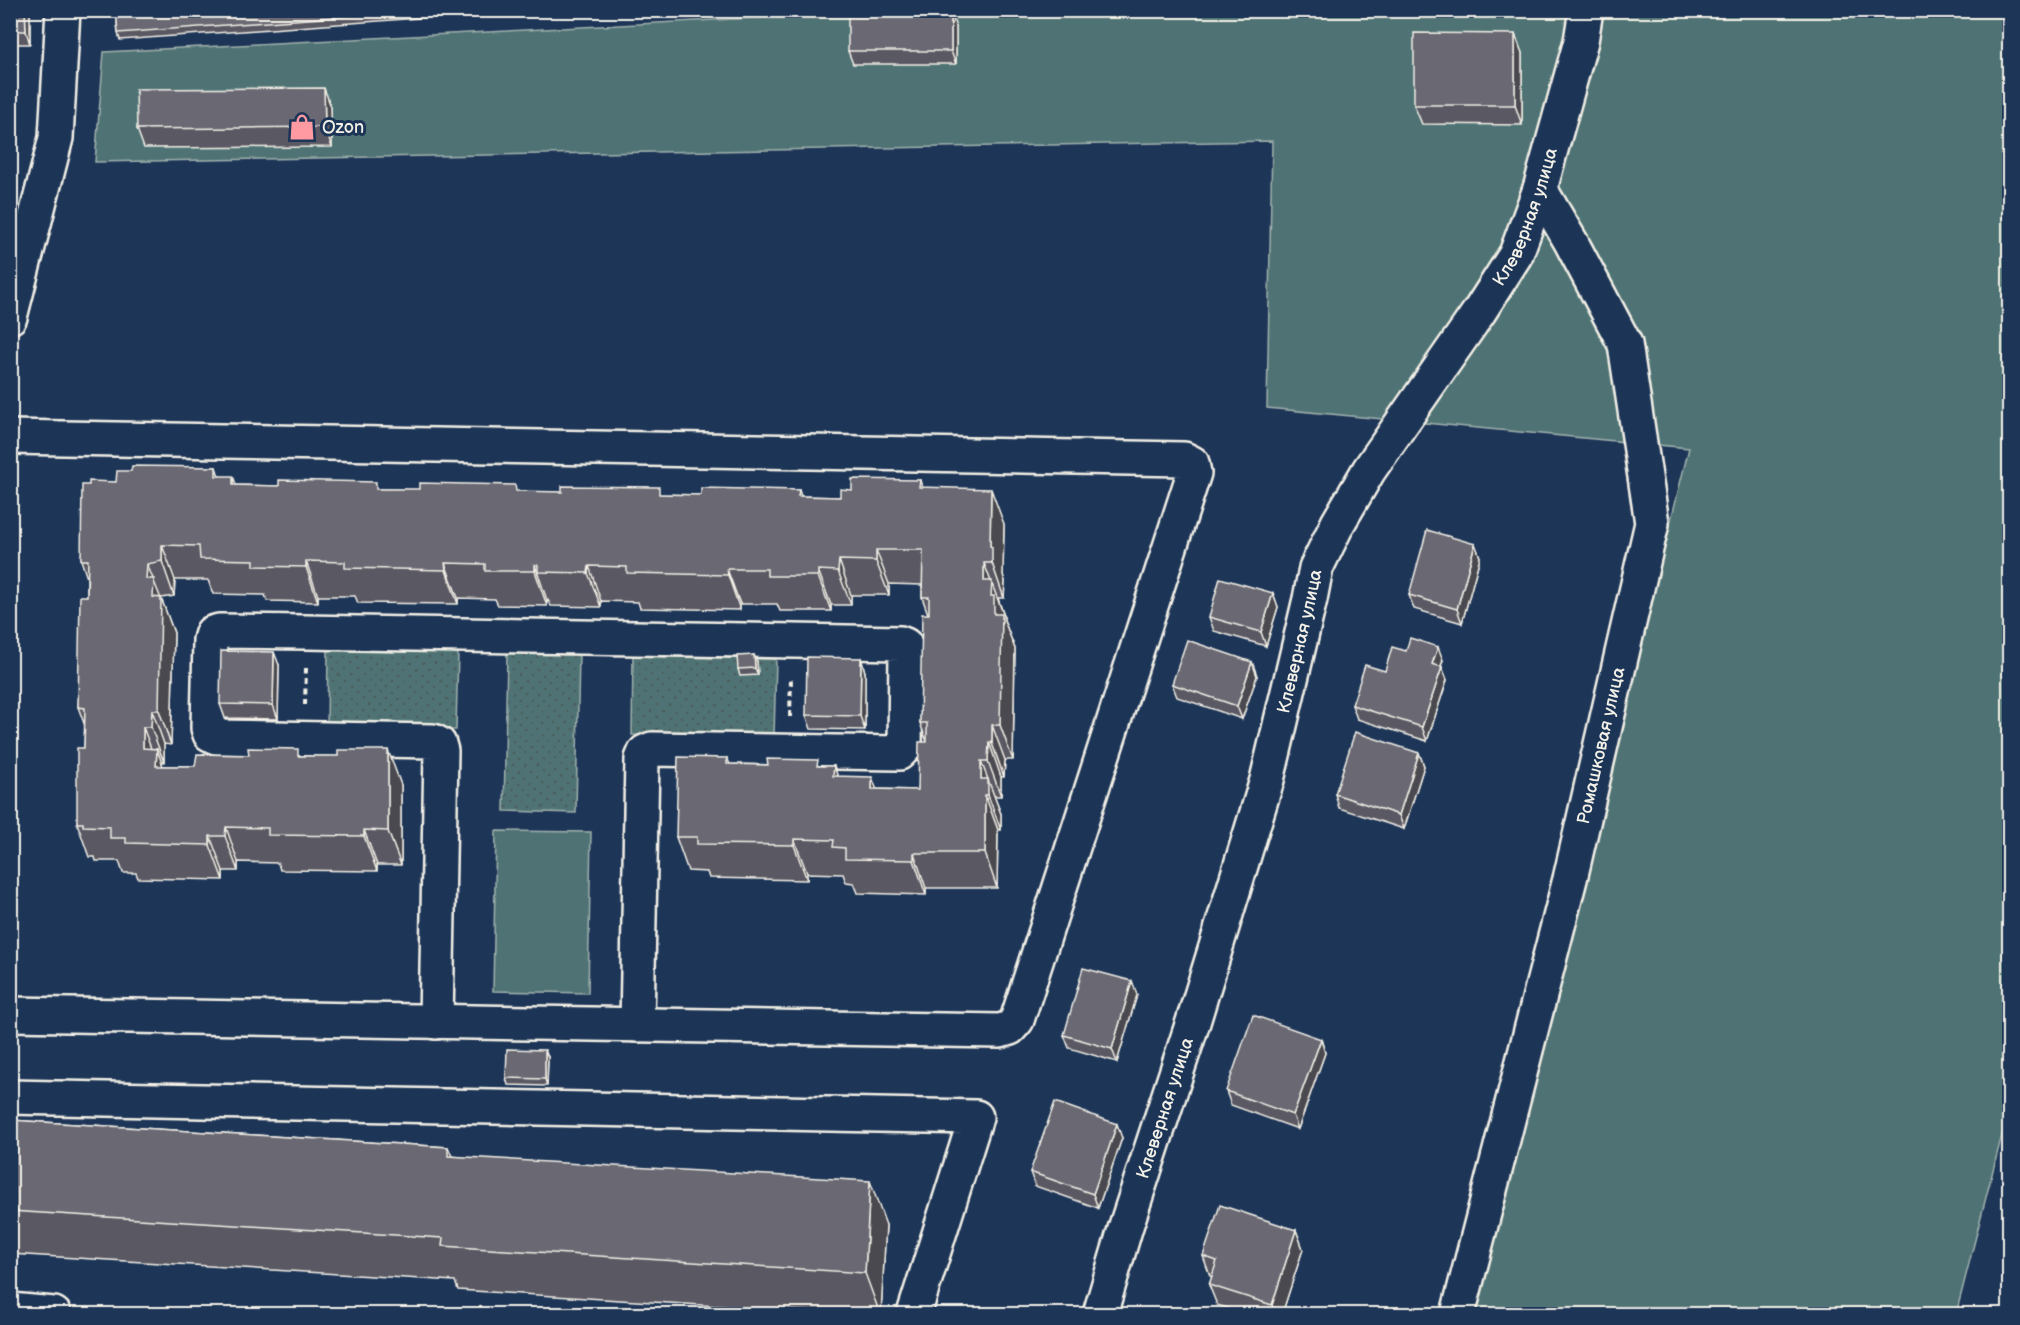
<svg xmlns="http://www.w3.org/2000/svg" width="2020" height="1325" viewBox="0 0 2020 1325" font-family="'Balsamiq Sans',sans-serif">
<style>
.grass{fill:#507374;stroke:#a2b2ae;stroke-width:1.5}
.park{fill:url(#park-dots);stroke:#a2b2ae;stroke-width:1.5}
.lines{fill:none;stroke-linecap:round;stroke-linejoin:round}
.minor-casing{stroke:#f4f1e8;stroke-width:38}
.path{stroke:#f4f1e8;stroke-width:4;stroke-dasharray:6 4.5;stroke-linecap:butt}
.minor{stroke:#1d3557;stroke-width:33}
.wall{fill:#5a5963;stroke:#f4f1e8;stroke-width:1.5}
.shaded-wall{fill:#4a4850;stroke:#f4f1e8;stroke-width:1.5}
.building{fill:#696773;stroke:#f4f1e8;stroke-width:1.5}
.labels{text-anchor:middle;stroke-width:6;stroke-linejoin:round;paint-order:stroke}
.poi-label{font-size:18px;fill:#f4f1e8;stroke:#1d3557;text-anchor:start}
.street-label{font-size:18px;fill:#f4f1e8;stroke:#1d3557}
</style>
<defs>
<pattern id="park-dots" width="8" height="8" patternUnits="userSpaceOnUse" patternTransform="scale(1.5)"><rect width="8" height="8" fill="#507374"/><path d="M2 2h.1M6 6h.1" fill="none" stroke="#4c5b5b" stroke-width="1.8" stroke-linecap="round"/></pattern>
</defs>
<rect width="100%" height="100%" fill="#1d3557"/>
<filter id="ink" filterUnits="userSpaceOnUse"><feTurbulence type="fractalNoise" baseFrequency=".0167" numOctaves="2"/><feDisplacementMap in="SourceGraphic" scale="12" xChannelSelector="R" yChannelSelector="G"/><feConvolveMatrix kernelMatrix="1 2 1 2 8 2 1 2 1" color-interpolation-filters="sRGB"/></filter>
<g filter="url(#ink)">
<g class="grass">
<polygon points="939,11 2009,11 2010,1104 1956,1314 1472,1314 1689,448 1267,408 1272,141 95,162 104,52 811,15"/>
<polygon points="496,831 591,832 588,993 493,991"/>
</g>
<g class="park">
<polygon points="328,650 458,652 456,730 327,727"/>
<polygon points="507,652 579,653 576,813 504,811"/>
<polygon points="633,656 776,659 774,738 632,735"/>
</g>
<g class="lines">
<g class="minor-casing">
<g id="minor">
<polyline points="10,317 56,138 63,10"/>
<polyline points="10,437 1184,459 1192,463 1194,473 1017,1020 1010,1028 1000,1031 10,1014"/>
<polyline points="436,1022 441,751 439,744 433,741 216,737 210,734 208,728 210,640 212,633 219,631 306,632 900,643 905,645 906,649 905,747 899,753 652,749 645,752 642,759 637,1025"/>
<polyline points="10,1097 976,1117 914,1314"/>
<polyline points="10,1310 54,1314"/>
<path id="s1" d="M1100,1314L1126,1226L1193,1022L1267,780L1310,599L1316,568L1338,523L1369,470L1479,312L1516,254L1540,189L1581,41L1586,10"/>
<path id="s2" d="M1458,1314L1570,879L1652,523L1625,344L1571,242L1540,189"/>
</g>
</g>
<g class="path">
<polyline points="305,705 306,668"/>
<polyline points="790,717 791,677"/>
</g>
<use href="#minor" class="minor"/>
</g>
<g class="wall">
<rect x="10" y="10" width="20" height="34"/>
<polygon points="116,10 528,10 120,40 118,33"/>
<polygon points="956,27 956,64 853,64 848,51"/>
<polygon points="1522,53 1522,125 1422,124 1414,105"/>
<polygon points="331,107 332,147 144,148 137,129"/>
<polygon points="216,467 219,476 237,485 379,489 701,495 799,490 801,496 840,497 852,490 920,480 922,487 1004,524 1003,575 1005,581 1004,598 998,598 1004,616 1004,620 1015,649 1013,760 1005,760 1004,777 1001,777 1001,796 994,796 1001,814 1001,830 998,830 997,888 926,888 926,895 858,893 854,883 846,882 843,874 807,873 807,880 709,878 707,872 688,871 676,837 727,758 730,764 834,766 837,776 877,789 918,790 927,742 920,723 928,614 922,597 922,585 889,584 889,595 851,595 851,605 831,605 831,611 780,611 777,604 740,604 740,610 640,608 638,602 601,601 601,607 551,606 548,600 547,600 547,606 498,605 495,599 458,598 458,604 358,603 355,596 318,596 318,602 267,601 265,595 213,594 208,580 175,580 174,596 161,598 174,633 171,745 164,744 164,762 161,762 163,766 195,766 300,756 401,785 401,865 377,865 377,871 280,870 278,863 238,862 238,871 223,871 223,880 138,878 136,873 123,873 119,861 96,861 95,857 89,857 77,823 84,748 85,726 78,707 87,596 87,578 81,560 89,485 116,482 131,471"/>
<polygon points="1475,544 1480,557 1462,623 1414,609 1409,595"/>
<polygon points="1273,593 1278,607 1266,646 1214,631 1209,617"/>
<polygon points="1406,651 1443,660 1441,666 1442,667 1447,680 1427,741 1357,719 1352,705 1385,671"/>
<polygon points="754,655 757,662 758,675 740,676 738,669"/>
<polygon points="861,658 865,672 865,730 811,729 806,715"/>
<polygon points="1252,662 1257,676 1242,719 1177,697 1172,684"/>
<polygon points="279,665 278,719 225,718 220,704"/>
<polygon points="1419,753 1424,766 1404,829 1339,808 1335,794"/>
<polygon points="1132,981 1137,995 1117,1062 1069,1048 1064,1035"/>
<polygon points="1321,1039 1325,1053 1298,1129 1231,1105 1226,1091"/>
<polygon points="548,1057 547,1086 508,1085 506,1078"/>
<polygon points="10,1120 448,1147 452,1156 886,1225 881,1314 848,1314 458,1290 455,1281 10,1254"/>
<polygon points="1122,1138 1098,1208 1035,1186 1030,1172"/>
<polygon points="1296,1230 1303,1249 1282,1314 1247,1314 1217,1305 1209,1285 1212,1277 1210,1276 1203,1256"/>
</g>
<g class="shaded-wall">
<polygon points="25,10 30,10 30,44 26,31"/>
<polygon points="951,14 956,27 956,64 951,51"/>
<polygon points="1515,34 1522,53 1522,125 1515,105"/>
<polygon points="324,88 331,107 332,147 325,127"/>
<polygon points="233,476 246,511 233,485"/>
<polygon points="991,489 1004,524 1003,575 1005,581 1004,598 992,563 990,546"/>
<polygon points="1475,544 1480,557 1462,623 1457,609"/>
<polygon points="162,545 175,580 174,596 162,561"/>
<polygon points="876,550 889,584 889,595 876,561"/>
<polygon points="839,560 851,595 851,605 838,571"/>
<polygon points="306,561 318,596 318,602 306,567"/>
<polygon points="445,563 458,598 458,604 446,570"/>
<polygon points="984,563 1004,616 1004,620 1015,649 1013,760 1000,725 994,614 984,581"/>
<polygon points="147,564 161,599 161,598 174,633 171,745 159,710 146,579"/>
<polygon points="535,565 547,600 547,606 535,571"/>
<polygon points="589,566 601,601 601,607 588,573"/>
<polygon points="727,569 740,604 740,610 728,575"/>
<polygon points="818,570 831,605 831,611 818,576"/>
<polygon points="1273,593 1278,607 1266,646 1261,632"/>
<polygon points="1438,647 1443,660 1437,677 1432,664"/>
<polygon points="274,652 279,665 278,719 273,705"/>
<polygon points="754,655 757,662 758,675 755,668"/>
<polygon points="861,658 865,672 865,730 860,716"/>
<polygon points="1252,662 1257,676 1242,719 1237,706"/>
<polygon points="1442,667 1447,680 1427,741 1422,727"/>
<polygon points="152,710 164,744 164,762 151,727"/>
<polygon points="992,725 1005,760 1004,777 992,743"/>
<polygon points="143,727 156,762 143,748"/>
<polygon points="989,742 1001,777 1001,796 988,761"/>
<polygon points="157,749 169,784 156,766"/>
<polygon points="388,750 401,785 401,865 388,831"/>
<polygon points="1419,753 1424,766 1404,829 1399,815"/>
<polygon points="981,761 1001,814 1001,830 988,795 981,779"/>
<polygon points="834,766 846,801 833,776"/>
<polygon points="872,777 885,812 872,789"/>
<polygon points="985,795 998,830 997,888 985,853"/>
<polygon points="226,827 238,862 238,871 225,836"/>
<polygon points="364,830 377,865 377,871 364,836"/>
<polygon points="210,836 223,871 223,880 210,845"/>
<polygon points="794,839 807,873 807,880 794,845"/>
<polygon points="914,853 926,888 926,895 914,860"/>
<polygon points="1132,981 1137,995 1117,1062 1112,1049"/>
<polygon points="1321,1039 1325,1053 1298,1129 1293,1115"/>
<polygon points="545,1050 548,1057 547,1086 545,1079"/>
<polygon points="1117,1124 1122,1138 1098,1208 1093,1194"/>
<polygon points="870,1181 886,1225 881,1314 880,1314 865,1273"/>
<polygon points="1296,1230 1303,1249 1282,1314 1275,1314 1272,1305"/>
</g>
<g class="building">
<polygon points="10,10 25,10 26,31 10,31"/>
<polygon points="116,10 430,10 118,33"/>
<rect x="848" y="14" width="103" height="37"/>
<polygon points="1414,33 1515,34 1515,105 1414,105"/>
<polygon points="324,88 325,127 137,129 136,89"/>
<polygon points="132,466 216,467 216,476 233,476 233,485 279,486 279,480 376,482 376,489 419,489 419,483 515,485 516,491 562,492 562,486 659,487 659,494 701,495 701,488 799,490 798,496 840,497 840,489 852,490 852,479 920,480 919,487 991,489 990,546 992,547 992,563 984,563 984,581 992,581 991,596 994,596 994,614 1002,614 1000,725 992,725 992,743 989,742 988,761 981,761 981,779 988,779 988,795 985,795 985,853 914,853 914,860 845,859 845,848 833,847 834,840 794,839 794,845 697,844 697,837 676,837 678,757 727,758 727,764 768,765 767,759 818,760 817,766 834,766 833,776 872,777 872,789 918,790 919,742 927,742 927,723 920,723 922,614 929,614 929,597 922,597 923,550 876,550 876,561 839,560 838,571 818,570 818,576 767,576 767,569 727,569 728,575 627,573 627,567 589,566 588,573 538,572 538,565 535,565 535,571 485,571 485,564 445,563 446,570 345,568 345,562 306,561 306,567 254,566 254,560 200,559 199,546 162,545 162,561 147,564 146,579 154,579 153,597 161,598 159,710 152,710 151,727 143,727 143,748 157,749 156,766 195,766 197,754 249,755 248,748 298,749 298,756 338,756 338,750 388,750 388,831 364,830 364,836 268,835 268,828 226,827 225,836 210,836 210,845 126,843 126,838 110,838 110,827 83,826 83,823 77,823 77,748 84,748 85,708 78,707 80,596 87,596 88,560 81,560 82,485 89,485 89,481 116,482 117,471 131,471"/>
<polygon points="1427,530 1475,544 1457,609 1409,595"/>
<polygon points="1220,578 1273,593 1261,632 1209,617"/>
<polygon points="1410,638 1438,647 1432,664 1442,667 1422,727 1352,705 1365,665 1385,671 1392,647 1406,651"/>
<polygon points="1187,640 1252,662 1237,706 1172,684"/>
<polygon points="221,651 274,652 273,705 220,704"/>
<polygon points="754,655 755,668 738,669 737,656"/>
<polygon points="807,657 861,658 860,716 806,715"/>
<polygon points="1355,732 1419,753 1399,815 1335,794"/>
<polygon points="1083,968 1132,981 1112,1049 1064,1035"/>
<polygon points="1253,1015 1321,1039 1293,1115 1226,1091"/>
<polygon points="507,1049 545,1050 545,1079 506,1078"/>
<polygon points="1055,1102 1117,1124 1093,1194 1030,1172"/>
<polygon points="10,1120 448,1147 448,1156 870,1181 865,1273 442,1246 443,1238 10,1211"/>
<polygon points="1220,1205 1296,1230 1272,1305 1209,1285 1217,1261 1203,1256"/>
</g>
</g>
<defs>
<g id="shop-bare" transform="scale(2.07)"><path d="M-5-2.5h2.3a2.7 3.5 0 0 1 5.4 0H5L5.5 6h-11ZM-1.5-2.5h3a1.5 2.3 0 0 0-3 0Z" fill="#ff9aa2" stroke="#1d3557" stroke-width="2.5" paint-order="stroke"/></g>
</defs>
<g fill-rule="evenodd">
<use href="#shop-bare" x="302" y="127"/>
</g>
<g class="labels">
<g class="poi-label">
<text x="322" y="133">Ozon</text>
</g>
<g class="street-label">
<text dy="6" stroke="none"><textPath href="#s1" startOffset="1188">Клеверная улица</textPath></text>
<text dy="6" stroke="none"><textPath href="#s1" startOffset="702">Клеверная улица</textPath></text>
<text dy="6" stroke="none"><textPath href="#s2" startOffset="586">Ромашковая улица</textPath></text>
<text dy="6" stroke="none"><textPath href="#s1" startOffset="216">Клеверная улица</textPath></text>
</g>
</g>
<rect width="2020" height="1325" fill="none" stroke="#1d3557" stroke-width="36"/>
<rect x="18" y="18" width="1984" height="1289" fill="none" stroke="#f4f1e8" stroke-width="2" filter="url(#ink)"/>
</svg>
